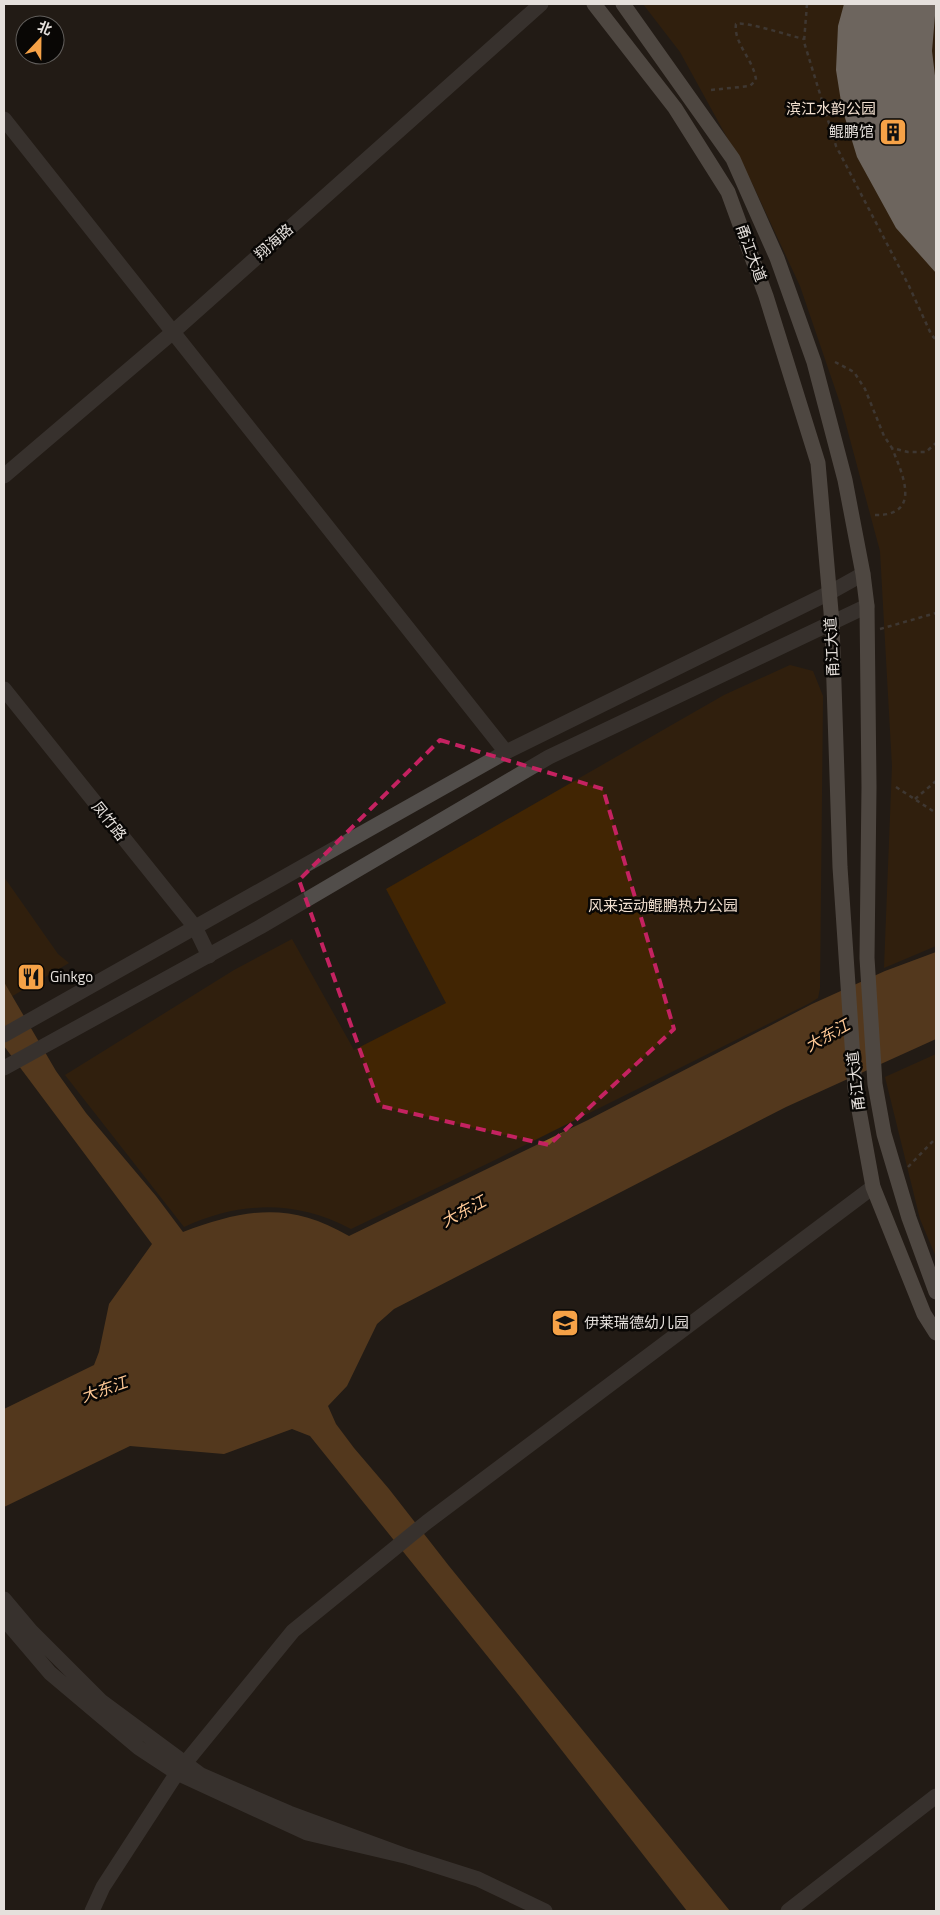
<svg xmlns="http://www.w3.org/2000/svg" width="940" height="1915" viewBox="0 0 940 1915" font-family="'Titillium Web','Noto Sans SC',sans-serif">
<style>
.green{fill:#412503}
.water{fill:#8e5c26}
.building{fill:#c8bfb6}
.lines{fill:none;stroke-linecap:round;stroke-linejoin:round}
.path{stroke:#605954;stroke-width:2.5;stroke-dasharray:4 4;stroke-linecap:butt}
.minor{stroke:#514d4a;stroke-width:15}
.major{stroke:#847d76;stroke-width:15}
.marked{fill:none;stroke:#c42261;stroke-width:4;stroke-dasharray:10 6;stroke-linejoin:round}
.labels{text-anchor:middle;stroke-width:5;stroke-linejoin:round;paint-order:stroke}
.park-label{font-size:15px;fill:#f1dfcf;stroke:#090705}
.poi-label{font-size:15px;fill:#e5e0dc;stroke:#090705;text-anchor:start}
.street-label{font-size:15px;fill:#e5e0dc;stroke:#090705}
.water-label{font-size:16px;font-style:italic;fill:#fec895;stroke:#090705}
</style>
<rect width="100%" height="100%" fill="#221b15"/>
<g class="green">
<polygon points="643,4 936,4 936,946 884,968 892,766 880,551 841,406 800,286 752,183 680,52"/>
<path d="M790,665L813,671L823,696L820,988L818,998L810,1003L495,1160L351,1229C296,1200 240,1201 184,1227L65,1075L234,970L292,939L354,1050L446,1003L386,889L724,695Z"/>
<polygon points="4,877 58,954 69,963 4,1001"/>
<polygon points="936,1054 936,1257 920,1219 885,1077"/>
</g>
<path class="water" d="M936,952V1039L786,1107L394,1309L377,1324L347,1386L328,1406L336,1424L354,1448L389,1489L449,1566L730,1911H687L521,1698L310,1436L292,1429L224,1454L130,1446L4,1507V1409L94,1365L99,1352L109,1304L152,1244L4,1046V982L56,1071L86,1113L156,1196L183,1232C245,1209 289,1201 349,1236L588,1120L812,1004L885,971Z"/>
<polygon class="building" points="844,4 936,4 932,51 936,84 936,273 896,228 857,157 842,108 836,70 838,26"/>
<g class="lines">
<g class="path">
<polyline points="807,4 804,42 836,146 909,286 931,334 936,340"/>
<path d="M711,90L750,86L756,80C754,60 733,43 736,24C746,21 790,36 804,39"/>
<polyline points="835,362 854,372 865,389 884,436 892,448 908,452 926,452 936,443"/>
<path d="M875,515C923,516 902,473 892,448"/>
<polyline points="880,629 936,613"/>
<polyline points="896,787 936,813"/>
<polyline points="915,799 936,781"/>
<polyline points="908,1167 936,1138"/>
</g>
<g class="minor">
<polyline points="4,119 506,752"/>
<polyline points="4,476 173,332 541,4"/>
<polyline points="4,689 195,927 209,956"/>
<polyline points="4,1035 506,752 829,593 863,574"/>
<polyline points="4,1068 260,927 549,757 867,606"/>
<polyline points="4,1599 31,1631 101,1701 201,1775 289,1813 409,1857 307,1833 177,1773 139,1748 50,1673 4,1619"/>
<polyline points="409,1857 478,1879 545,1911"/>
<polyline points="92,1911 103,1887 177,1773 293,1631 427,1522 873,1187"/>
<polyline points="788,1911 936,1796"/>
</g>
<g class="major">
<polyline points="594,4 675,108 728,192 766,296 818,463 832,623 840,867 855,1088 873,1187 924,1314 936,1333"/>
<polyline points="623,4 733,159 777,258 814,362 845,480 863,574 867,606 869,787 867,958 875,1084 884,1134 909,1218 936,1292"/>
</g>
</g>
<path d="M0 0H940V1915H0ZM440,740L603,789L674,1029L549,1145L380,1106L299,880Z" fill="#221b15" fill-opacity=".55" fill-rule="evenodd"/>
<path class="marked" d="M440,740L603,789L674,1029L549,1145L380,1106L299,880Z"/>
<defs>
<g id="building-square" transform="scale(1.4375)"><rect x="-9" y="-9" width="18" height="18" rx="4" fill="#f6a247" stroke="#090705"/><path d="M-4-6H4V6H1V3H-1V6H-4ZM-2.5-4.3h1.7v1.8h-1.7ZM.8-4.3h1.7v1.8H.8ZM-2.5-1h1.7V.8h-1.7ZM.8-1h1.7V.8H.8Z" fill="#111"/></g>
<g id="restaurant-square" transform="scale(1.4375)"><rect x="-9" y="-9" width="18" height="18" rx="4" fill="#f6a247" stroke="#090705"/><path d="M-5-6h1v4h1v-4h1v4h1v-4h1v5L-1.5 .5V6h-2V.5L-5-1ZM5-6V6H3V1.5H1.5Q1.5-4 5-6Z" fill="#111"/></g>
<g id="school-square" transform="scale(1.4375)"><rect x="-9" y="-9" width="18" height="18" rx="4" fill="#f6a247" stroke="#090705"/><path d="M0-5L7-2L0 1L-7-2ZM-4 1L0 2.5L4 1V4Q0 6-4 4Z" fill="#111"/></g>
</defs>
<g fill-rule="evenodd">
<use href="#building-square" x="893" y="132"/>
<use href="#restaurant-square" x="31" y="977"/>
<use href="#school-square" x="565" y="1323"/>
</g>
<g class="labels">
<g class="park-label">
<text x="831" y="114">滨江水韵公园</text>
<text x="663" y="911">风来运动鲲鹏热力公园</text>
</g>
<g class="poi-label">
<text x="874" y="137" text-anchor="end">鲲鹏馆</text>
<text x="50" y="982">Ginkgo</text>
<text x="584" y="1328">伊莱瑞德幼儿园</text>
</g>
<g class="street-label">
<text transform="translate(274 242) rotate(-42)" y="5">翔海路</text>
<text transform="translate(751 253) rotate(70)" y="5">甬江大道</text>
<text transform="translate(832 647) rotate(-93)" y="5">甬江大道</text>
<text transform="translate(109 821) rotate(51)" y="5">凤竹路</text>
<text transform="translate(856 1081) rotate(-97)" y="5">甬江大道</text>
</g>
<g class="water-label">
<text transform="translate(827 1035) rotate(-29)" y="6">大东江</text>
<text transform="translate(463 1211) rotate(-28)" y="6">大东江</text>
<text transform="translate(104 1389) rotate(-19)" y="6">大东江</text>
</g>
</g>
<rect width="940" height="1915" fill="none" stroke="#e5e0dc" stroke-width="10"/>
<g transform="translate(40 40) rotate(22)"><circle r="24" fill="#090705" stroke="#615e5b"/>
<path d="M0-4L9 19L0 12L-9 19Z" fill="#f6a247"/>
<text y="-8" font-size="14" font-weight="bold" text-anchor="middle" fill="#e5e0dc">北</text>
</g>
</svg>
